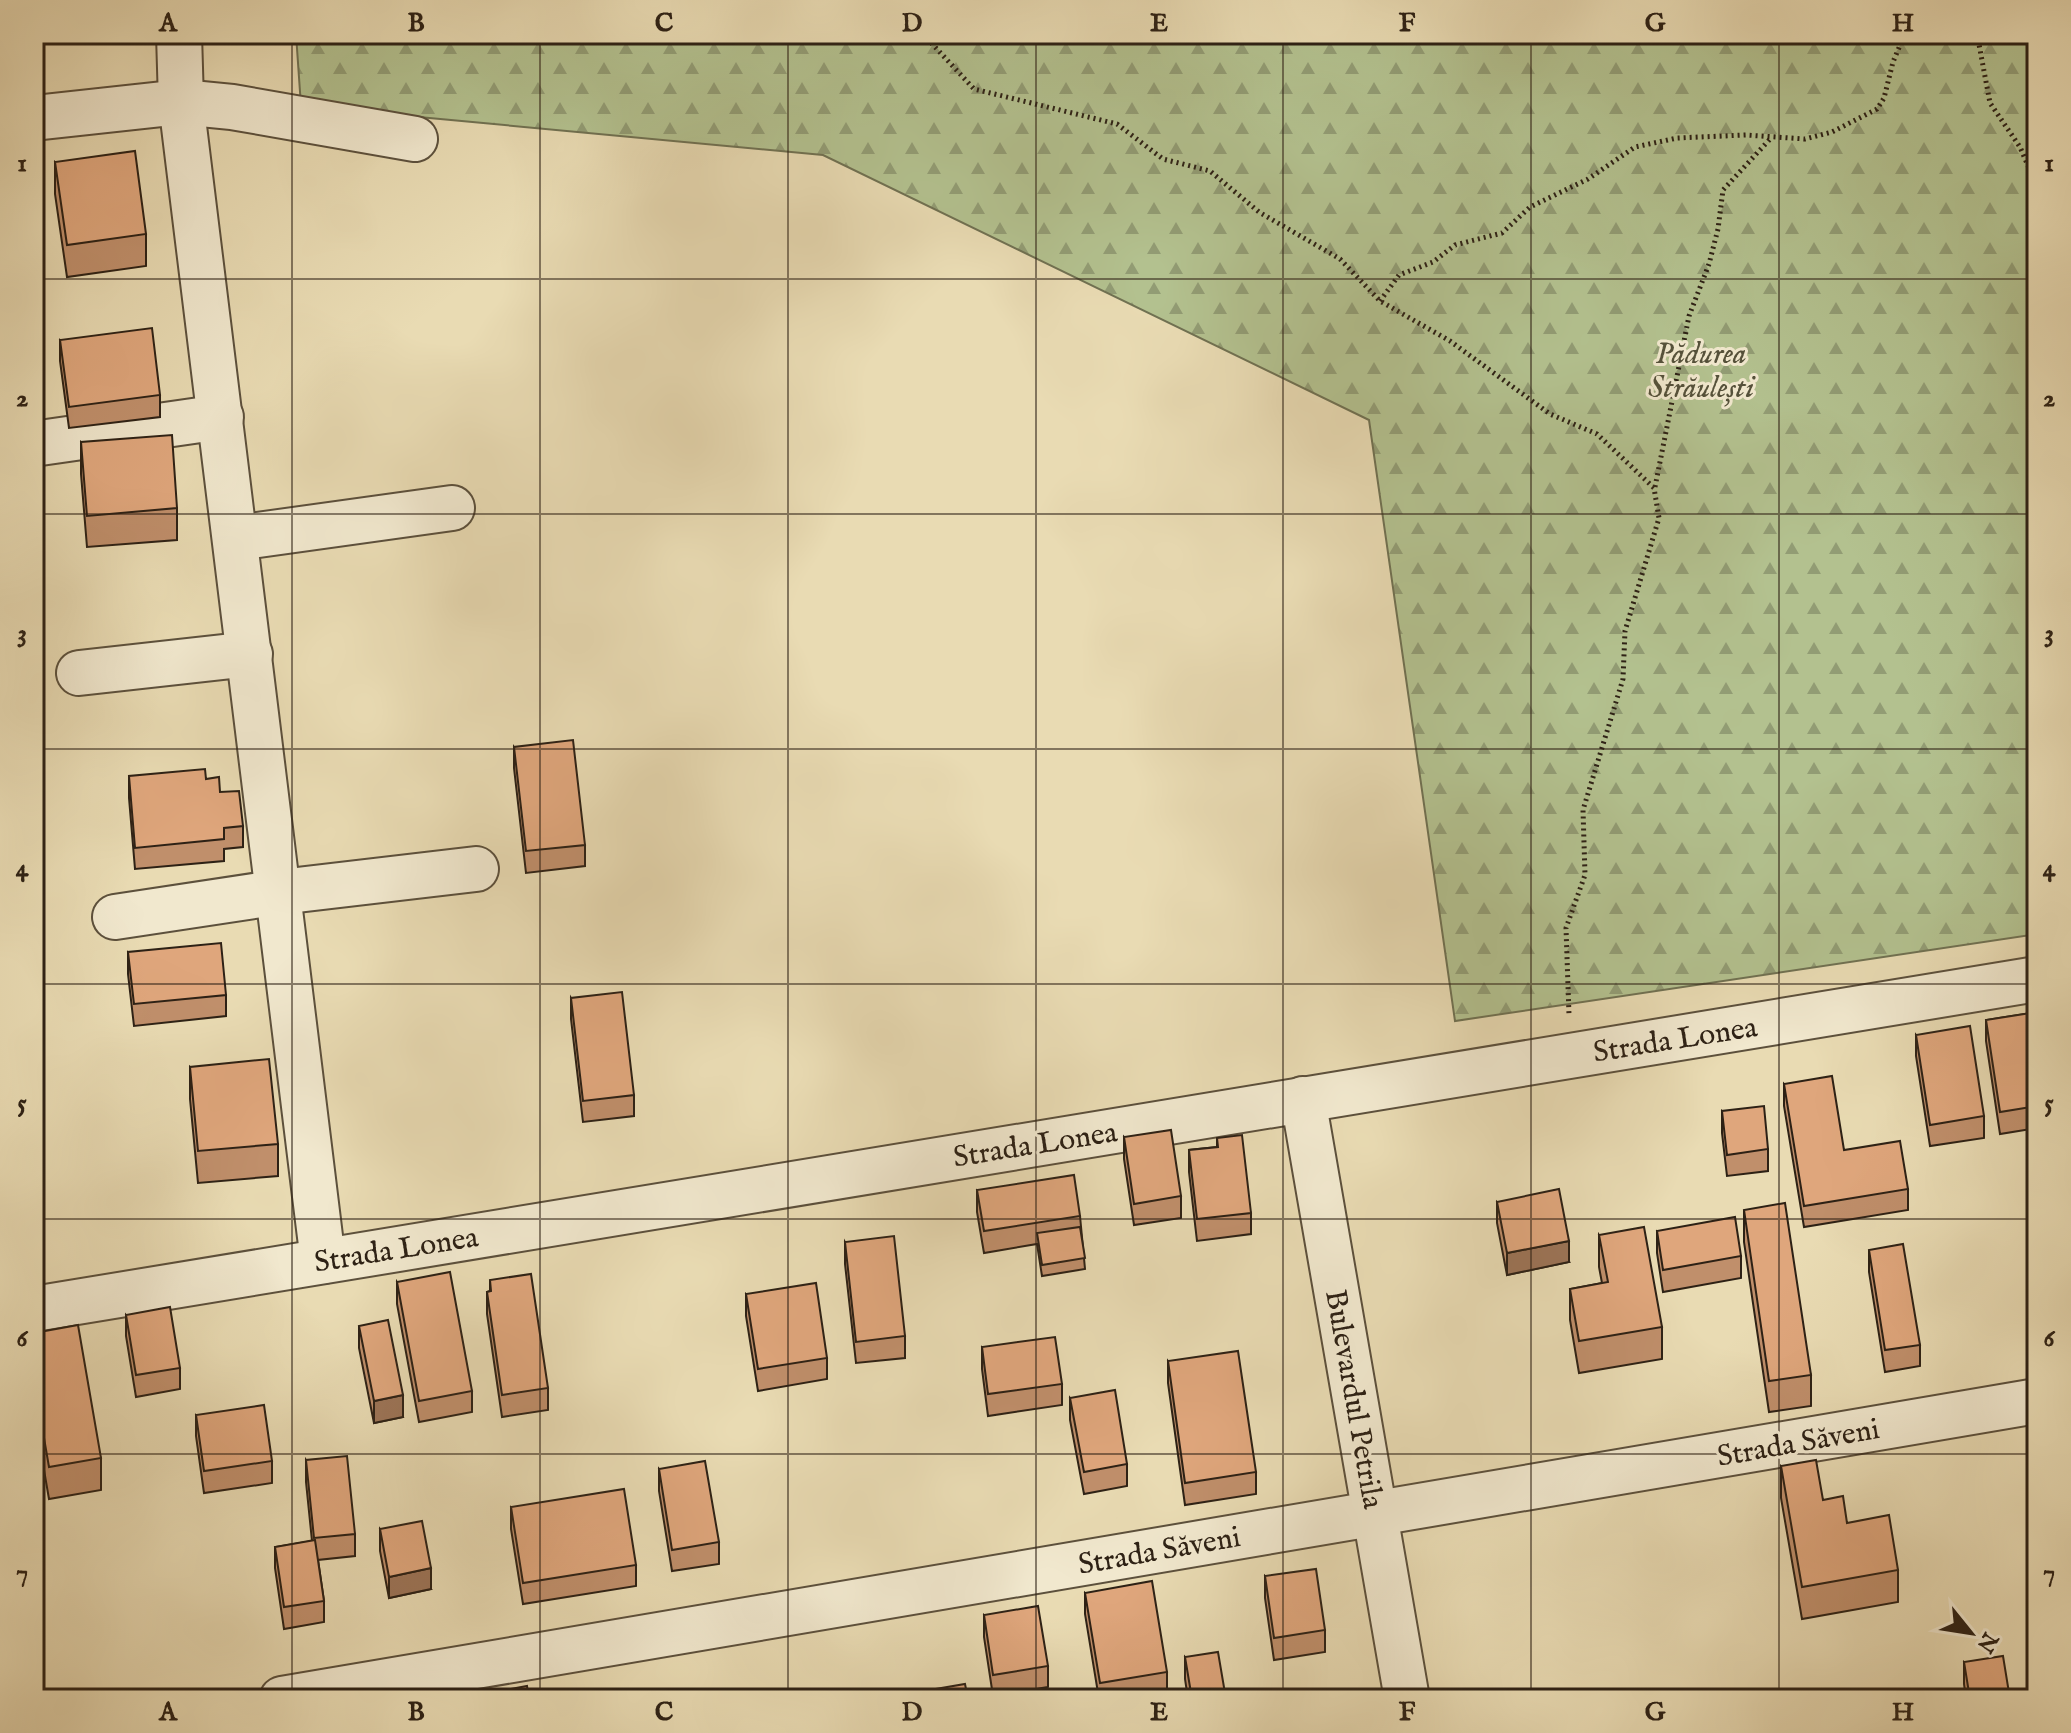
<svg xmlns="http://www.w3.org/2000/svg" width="2071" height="1733" viewBox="0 0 2071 1733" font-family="'IM FELL English',serif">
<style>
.forest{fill:url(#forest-firs);stroke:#707152;stroke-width:2}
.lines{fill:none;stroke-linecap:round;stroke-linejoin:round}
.minor-casing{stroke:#5c503c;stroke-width:48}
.path{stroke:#2d2115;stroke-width:5;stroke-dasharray:2 4;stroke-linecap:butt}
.minor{stroke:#f1e8ce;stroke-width:44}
.wall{fill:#c08f6b;stroke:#2d2115;stroke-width:2}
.shaded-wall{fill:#9c7457;stroke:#2d2115;stroke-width:2}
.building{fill:#dfa67c;stroke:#2d2115;stroke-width:2}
.grid{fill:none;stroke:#2d2115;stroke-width:2;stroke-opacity:0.55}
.labels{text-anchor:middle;stroke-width:6;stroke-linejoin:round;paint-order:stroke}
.park-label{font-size:30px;font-style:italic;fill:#55513a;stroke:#f1e8ce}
.street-label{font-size:30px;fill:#2d2115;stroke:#f1e8ce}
.neatline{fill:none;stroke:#2d2115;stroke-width:3}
.grid-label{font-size:26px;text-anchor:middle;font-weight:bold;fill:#2d2115}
</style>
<defs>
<pattern id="forest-firs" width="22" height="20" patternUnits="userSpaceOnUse" patternTransform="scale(2)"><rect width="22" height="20" fill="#b3c18f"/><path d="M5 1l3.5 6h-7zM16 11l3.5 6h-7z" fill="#929c74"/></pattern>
</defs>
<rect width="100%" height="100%" fill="#e9dbb3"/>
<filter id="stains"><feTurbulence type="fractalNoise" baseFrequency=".0025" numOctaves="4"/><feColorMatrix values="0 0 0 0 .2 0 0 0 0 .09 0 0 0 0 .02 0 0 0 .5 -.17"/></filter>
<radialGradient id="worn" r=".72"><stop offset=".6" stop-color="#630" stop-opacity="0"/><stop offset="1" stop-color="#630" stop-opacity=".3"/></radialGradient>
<polygon class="forest" points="296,34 2037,34 2037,934 1455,1021 1369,420 823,155 301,106"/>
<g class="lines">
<g class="minor-casing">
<g id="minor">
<polyline points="179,34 181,102 323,1261"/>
<polyline points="34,118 181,102 232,107 415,139"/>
<polyline points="40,443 221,417"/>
<polyline points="236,538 452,508"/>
<polyline points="79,673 250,654"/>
<polyline points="115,917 280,892 476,869"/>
<polyline points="1303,1099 1407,1699"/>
<polyline points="34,1309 2037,979"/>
<polyline points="282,1699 2037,1401"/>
</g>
</g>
<g class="path">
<polyline points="923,34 974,89 1117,124 1163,159 1210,171 1259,212 1340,259 1380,301 1450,341 1550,414 1597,434 1654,488 1659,518 1625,631 1623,679 1583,810 1585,875 1566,928 1569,1015"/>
<polyline points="1980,34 1978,39 1990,103 2020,147 2037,187"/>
<polyline points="1380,301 1399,275 1433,262 1455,245 1502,233 1530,207 1588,179 1635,147 1677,138 1746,135 1805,139 1832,132 1877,109 1884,98 1893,62 1903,38 1908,34"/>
<polyline points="1655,487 1689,316 1709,264 1718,229 1723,190 1771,138"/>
</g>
<use href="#minor" class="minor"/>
</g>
<g class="wall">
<polygon points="55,162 146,234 146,266 67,277 55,194"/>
<polygon points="60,340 160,395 160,417 69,428 60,361"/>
<polygon points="81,442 177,508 177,540 87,547 81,474"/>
<polygon points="514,747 585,845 585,866 526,873 514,768"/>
<polygon points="129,776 206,779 220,792 243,826 243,847 224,849 224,861 135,869 129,798"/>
<polygon points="128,952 226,995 226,1016 134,1026 128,974"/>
<polygon points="571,998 634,1095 634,1116 583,1122 571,1019"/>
<polygon points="2037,1012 2037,1128 2000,1134 1986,1041 1986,1020"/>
<polygon points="1916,1035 1984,1116 1984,1138 1930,1146 1916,1056"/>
<polygon points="190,1067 278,1144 278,1176 198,1183 190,1099"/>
<polygon points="1784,1084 1844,1150 1908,1189 1908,1210 1804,1227 1784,1106"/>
<polygon points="1722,1111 1768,1149 1768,1171 1727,1176 1722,1133"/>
<polygon points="1124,1137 1181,1196 1181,1218 1134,1225 1124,1159"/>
<polygon points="1217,1138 1251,1213 1251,1234 1197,1241 1189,1172 1189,1150 1217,1147"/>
<polygon points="977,1190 1080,1216 1085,1269 1042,1276 1037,1244 984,1253 977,1212"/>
<polygon points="1497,1202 1569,1262 1507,1275 1497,1223"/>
<polygon points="1744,1210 1811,1375 1811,1406 1769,1412 1744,1242"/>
<polygon points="1657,1231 1741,1256 1741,1278 1663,1292 1657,1253"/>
<polygon points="1599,1235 1662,1327 1662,1359 1579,1373 1570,1320 1570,1289 1602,1283 1599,1267"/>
<polygon points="845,1242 905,1336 905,1358 856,1363 845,1264"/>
<polygon points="1869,1250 1920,1345 1920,1366 1885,1372 1869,1272"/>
<polygon points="490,1280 548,1388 548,1410 502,1417 487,1314 487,1292 490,1291"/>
<polygon points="397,1282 472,1391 472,1412 419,1422 397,1304"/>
<polygon points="746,1294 827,1358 827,1379 758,1391 746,1316"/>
<polygon points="126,1315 180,1368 180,1389 136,1397 126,1336"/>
<polygon points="359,1326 403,1417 374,1423 359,1348"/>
<polygon points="34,1333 101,1458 101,1490 49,1499 34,1412"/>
<polygon points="982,1347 1062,1384 1062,1405 988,1416 982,1369"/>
<polygon points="1168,1361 1256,1472 1256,1494 1185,1505 1168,1383"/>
<polygon points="1070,1398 1127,1464 1127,1486 1084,1494 1070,1420"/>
<polygon points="196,1415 272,1461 272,1483 204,1493 196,1436"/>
<polygon points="306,1460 355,1534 355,1556 318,1560 324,1601 324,1622 284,1629 275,1568 275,1547 312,1541 306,1482"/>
<polygon points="1781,1466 1823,1500 1898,1570 1898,1602 1802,1619 1781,1498"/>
<polygon points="659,1469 719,1542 719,1564 672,1571 659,1491"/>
<polygon points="511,1507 636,1565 636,1586 523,1604 511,1529"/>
<polygon points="380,1529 431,1589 389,1598 380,1551"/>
<polygon points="1265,1576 1325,1630 1325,1652 1274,1660 1265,1598"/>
<polygon points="1085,1593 1167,1672 1167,1694 1135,1699 1099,1699 1085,1614"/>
<polygon points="984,1615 1048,1666 1048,1687 993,1696 984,1637"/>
<polygon points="1185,1657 1226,1699 1188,1699 1185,1679"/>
<polygon points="1964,1662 2010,1699 1966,1699 1964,1684"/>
</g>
<g class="shaded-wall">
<polygon points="1569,1241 1569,1262 1507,1275 1507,1253"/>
<polygon points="403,1395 403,1417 374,1423 374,1401"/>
<polygon points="431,1568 431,1589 389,1598 389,1577"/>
</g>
<g class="building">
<polygon points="135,151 146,234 67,245 55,162"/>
<polygon points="152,328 160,395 69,407 60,340"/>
<polygon points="172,435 177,508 87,516 81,442"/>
<polygon points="573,740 585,845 526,851 514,747"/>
<polygon points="205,769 206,779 219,777 220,792 239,791 243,826 224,828 224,839 135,848 129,776"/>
<polygon points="221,943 226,995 134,1004 128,952"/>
<polygon points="622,992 634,1095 583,1101 571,998"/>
<polygon points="2037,1012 2037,1106 2000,1112 1986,1020"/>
<polygon points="1970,1026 1984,1116 1930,1125 1916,1035"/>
<polygon points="269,1059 278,1144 198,1151 190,1067"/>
<polygon points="1832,1076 1844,1150 1900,1141 1908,1189 1804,1206 1784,1084"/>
<polygon points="1764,1106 1768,1149 1727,1155 1722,1111"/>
<polygon points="1171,1130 1181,1196 1134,1204 1124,1137"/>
<polygon points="1242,1135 1251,1213 1197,1219 1189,1150 1218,1147 1217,1138"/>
<polygon points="1074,1175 1080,1216 984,1231 977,1190"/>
<polygon points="1559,1189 1569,1241 1507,1253 1497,1202"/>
<polygon points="1785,1203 1811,1375 1769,1381 1744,1210"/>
<polygon points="1735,1217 1741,1256 1663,1270 1657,1231"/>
<polygon points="1080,1227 1085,1258 1042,1265 1037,1233"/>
<polygon points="1644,1227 1662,1327 1579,1341 1570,1289 1608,1282 1599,1235"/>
<polygon points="894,1236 905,1336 856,1342 845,1242"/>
<polygon points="1903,1244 1920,1345 1885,1350 1869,1250"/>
<polygon points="450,1272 472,1391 419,1401 397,1282"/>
<polygon points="531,1274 548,1388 502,1395 487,1292 491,1291 490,1280"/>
<polygon points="816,1283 827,1358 758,1369 746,1294"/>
<polygon points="170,1307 180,1368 136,1375 126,1315"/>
<polygon points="388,1320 403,1395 374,1401 359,1326"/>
<polygon points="78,1325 101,1458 49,1467 34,1380 34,1333"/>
<polygon points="1055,1337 1062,1384 988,1394 982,1347"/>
<polygon points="1238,1351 1256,1472 1185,1483 1168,1361"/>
<polygon points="1115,1390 1127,1464 1084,1472 1070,1398"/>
<polygon points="264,1405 272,1461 204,1471 196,1415"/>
<polygon points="347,1456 355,1534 314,1538 306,1460"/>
<polygon points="1816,1460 1823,1500 1843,1496 1847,1523 1889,1515 1898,1570 1802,1587 1781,1466"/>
<polygon points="705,1461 719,1542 672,1550 659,1469"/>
<polygon points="624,1489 636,1565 523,1583 511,1507"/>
<polygon points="422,1521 431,1568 389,1577 380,1529"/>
<polygon points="315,1540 324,1601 284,1607 275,1547"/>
<polygon points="1316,1569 1325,1630 1274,1638 1265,1576"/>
<polygon points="1152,1581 1167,1672 1100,1683 1085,1593"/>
<polygon points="1038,1606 1048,1666 993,1675 984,1615"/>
<polygon points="1218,1652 1226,1699 1192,1699 1185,1657"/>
<polygon points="2003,1656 2010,1699 1970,1699 1964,1662"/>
<polygon points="965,1684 968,1699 907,1699 906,1694"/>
<polygon points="527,1686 529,1699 483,1699 483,1694"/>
</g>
<path class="grid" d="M292,34V1699M540,34V1699M788,34V1699M1036,34V1699M1283,34V1699M1531,34V1699M1779,34V1699M34,279H2037M34,514H2037M34,749H2037M34,984H2037M34,1219H2037M34,1454H2037"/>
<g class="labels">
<g class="park-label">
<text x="1701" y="363">Pădurea<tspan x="1701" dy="34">Străulești</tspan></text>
</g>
<g class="street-label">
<text transform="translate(1675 1039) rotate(-9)" y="10">Strada Lonea</text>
<text transform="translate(1035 1144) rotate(-9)" y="10">Strada Lonea</text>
<text transform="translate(396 1249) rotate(-9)" y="10">Strada Lonea</text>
<text transform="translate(1355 1399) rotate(80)" y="10">Bulevardul Petrila</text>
<text transform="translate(1798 1442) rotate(-10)" y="10">Strada Săveni</text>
<text transform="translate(1159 1550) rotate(-10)" y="10">Strada Săveni</text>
</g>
</g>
<rect width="2071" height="1733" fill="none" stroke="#e9dbb3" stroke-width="88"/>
<g transform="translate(1971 1633) rotate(120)" stroke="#f1e8ce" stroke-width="6" paint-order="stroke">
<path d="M0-6L14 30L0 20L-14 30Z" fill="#2d2115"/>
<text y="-12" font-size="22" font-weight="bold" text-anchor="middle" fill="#2d2115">N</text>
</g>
<rect x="44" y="44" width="1983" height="1645" class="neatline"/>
<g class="grid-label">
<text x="168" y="31">A</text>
<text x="416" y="31">B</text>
<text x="664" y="31">C</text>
<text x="912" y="31">D</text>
<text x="1159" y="31">E</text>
<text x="1407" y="31">F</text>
<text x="1655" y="31">G</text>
<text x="1903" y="31">H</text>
<text x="22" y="171">1</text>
<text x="2049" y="171">1</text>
<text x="22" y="406">2</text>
<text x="2049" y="406">2</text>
<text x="22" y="641">3</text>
<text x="2049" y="641">3</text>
<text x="22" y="876">4</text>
<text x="2049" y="876">4</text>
<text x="22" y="1111">5</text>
<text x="2049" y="1111">5</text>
<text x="22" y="1346">6</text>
<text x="2049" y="1346">6</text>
<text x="22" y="1581">7</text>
<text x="2049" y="1581">7</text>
<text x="168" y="1720">A</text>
<text x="416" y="1720">B</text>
<text x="664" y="1720">C</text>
<text x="912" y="1720">D</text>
<text x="1159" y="1720">E</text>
<text x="1407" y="1720">F</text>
<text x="1655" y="1720">G</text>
<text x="1903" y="1720">H</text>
</g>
<rect width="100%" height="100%" filter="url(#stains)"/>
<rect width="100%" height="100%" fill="url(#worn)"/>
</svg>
